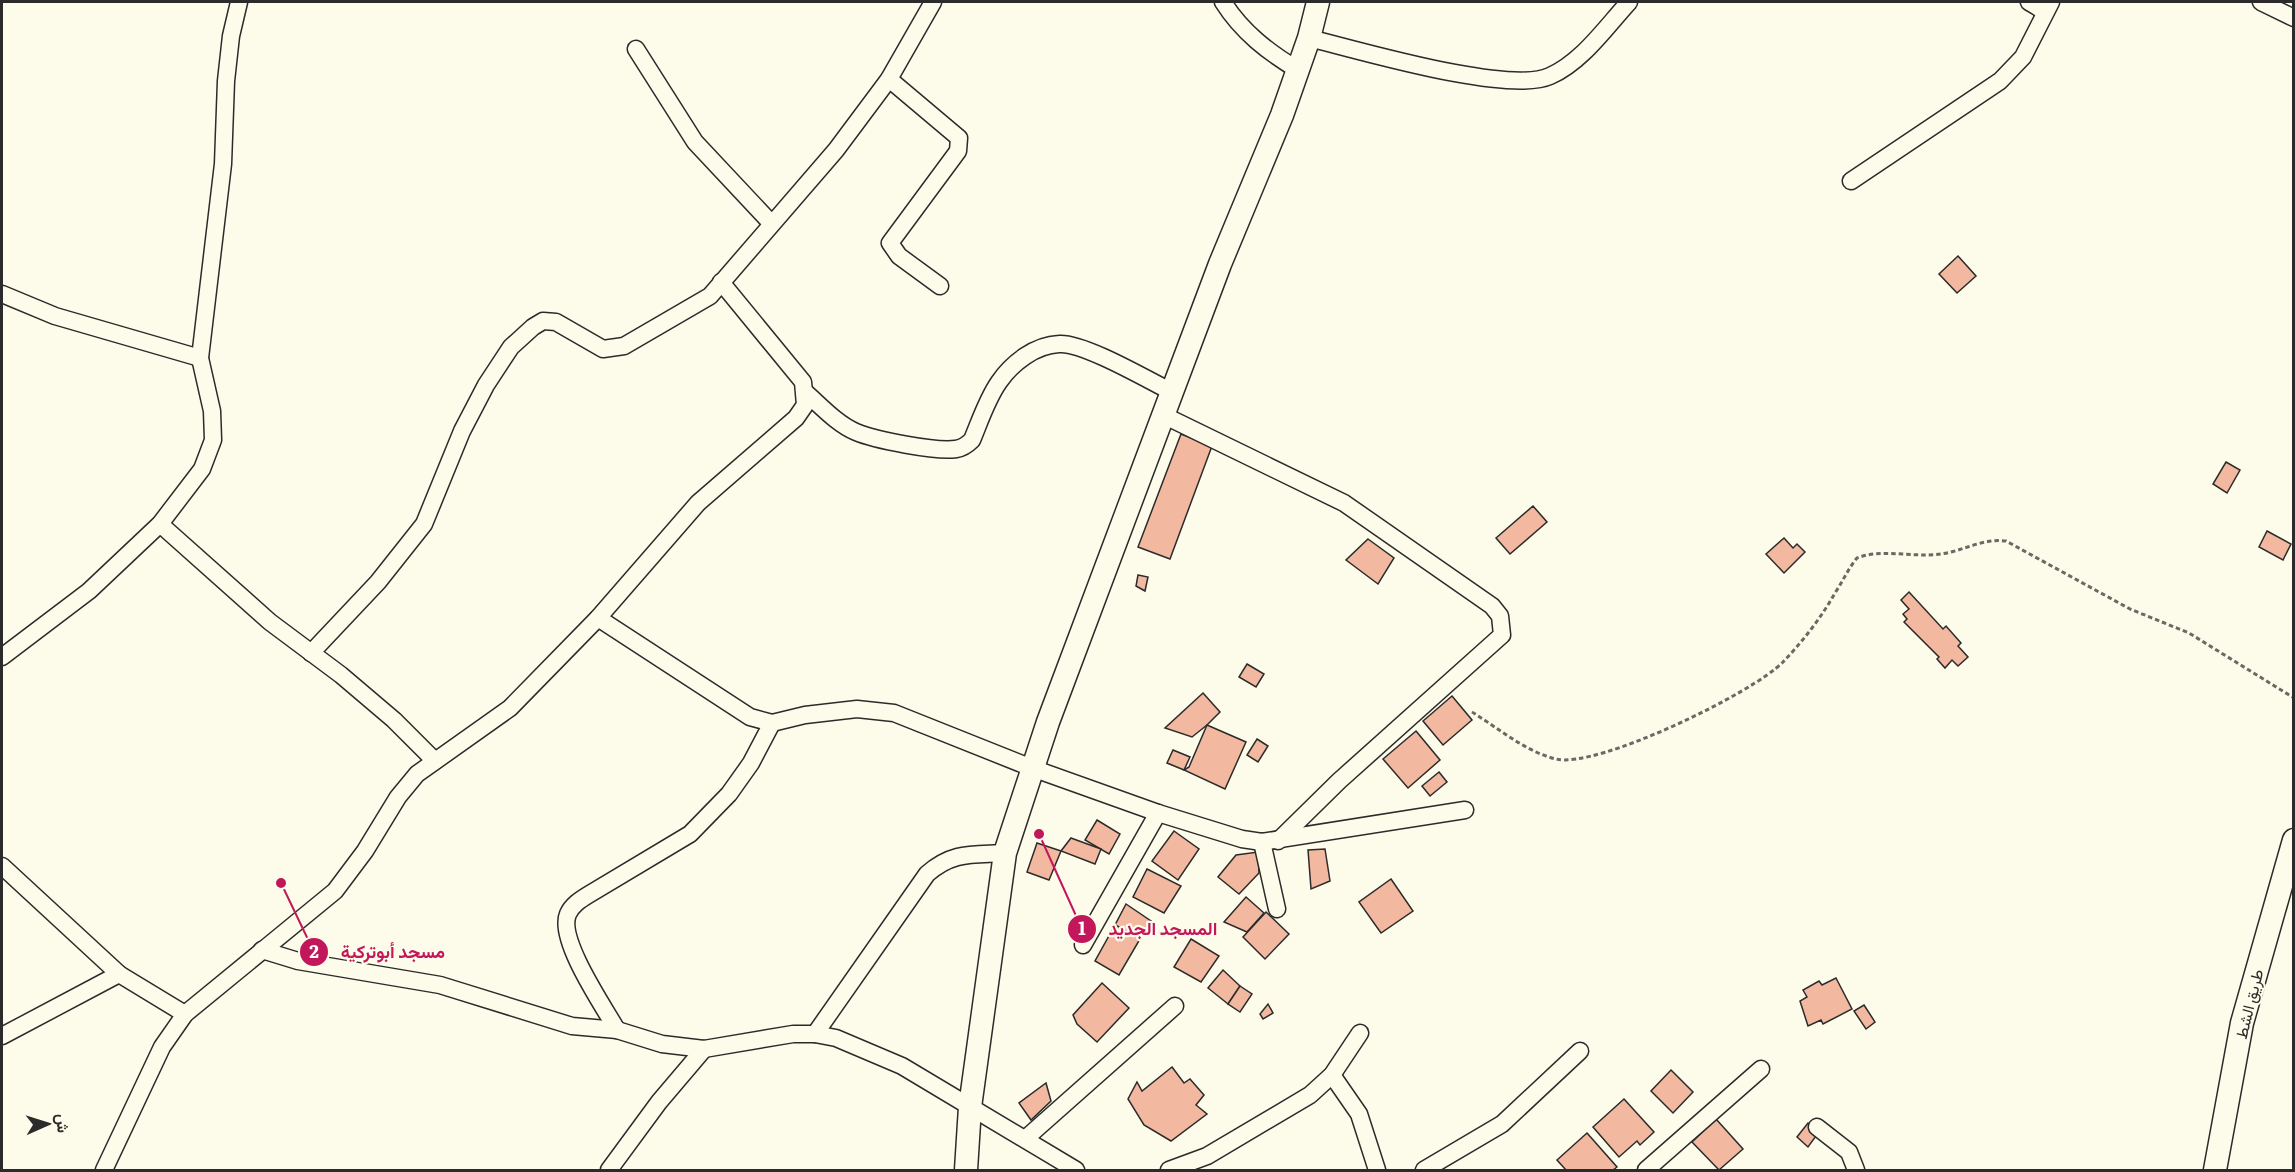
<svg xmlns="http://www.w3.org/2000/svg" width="2295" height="1172" viewBox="0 0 2295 1172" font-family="Literata,Vazirmatn,serif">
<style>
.building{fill:#f2b8a0;stroke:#2b2b2b;stroke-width:1.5}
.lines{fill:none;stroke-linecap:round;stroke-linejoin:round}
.street-casing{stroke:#2b2b2b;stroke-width:19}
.secondary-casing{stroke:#2b2b2b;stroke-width:25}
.path{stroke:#6a6964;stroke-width:3;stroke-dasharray:4.5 3;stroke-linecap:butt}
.street{stroke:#fdfbea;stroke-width:16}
.secondary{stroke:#fdfbea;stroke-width:22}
.labels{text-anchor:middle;stroke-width:4.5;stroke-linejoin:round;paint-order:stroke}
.street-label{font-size:16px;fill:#2b2b2b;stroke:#fdfbea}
.leader{fill:none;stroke:#c2185b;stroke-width:2}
.callout-dot{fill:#c2185b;stroke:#fdfbea;stroke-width:2}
.mark-label{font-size:18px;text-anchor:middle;font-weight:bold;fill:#fff}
.callout-label{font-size:18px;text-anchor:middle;font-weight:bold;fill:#c2185b;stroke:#fdfbea;stroke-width:4.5;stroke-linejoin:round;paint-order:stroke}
</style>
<rect width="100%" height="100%" fill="#fdfbea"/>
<g class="building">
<polygon points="1958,256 1976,276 1957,293 1939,274"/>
<polygon points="1181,434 1212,446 1170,559 1138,547"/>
<polygon points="2226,462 2240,470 2227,493 2213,484"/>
<polygon points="1533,506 1547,522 1510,554 1496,538"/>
<polygon points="2267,531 2291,544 2283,560 2259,547"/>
<polygon points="1784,538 1793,548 1797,544 1805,552 1784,573 1766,554"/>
<polygon points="1368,539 1394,558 1378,584 1346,560"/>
<polygon points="1138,575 1148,577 1145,591 1136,586"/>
<polygon points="1909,592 1943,629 1946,626 1961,643 1958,646 1968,657 1958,666 1952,660 1945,668 1937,659 1939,657 1904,622 1907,619 1903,614 1909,609 1901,600"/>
<polygon points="1247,664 1264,674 1256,687 1239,677"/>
<polygon points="1203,693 1220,712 1207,725 1192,737 1165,728"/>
<polygon points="1452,696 1472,720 1443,745 1423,721"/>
<polygon points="1207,725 1246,742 1225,789 1184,770 1189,767"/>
<polygon points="1416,731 1440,760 1408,788 1383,759"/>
<polygon points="1257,739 1268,746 1258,762 1247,755"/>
<polygon points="1173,750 1190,757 1184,770 1167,763"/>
<polygon points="1439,772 1447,782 1430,796 1422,786"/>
<polygon points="1097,820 1120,834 1109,854 1085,840"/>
<polygon points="1174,831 1199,849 1178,880 1152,861"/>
<polygon points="1071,838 1101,849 1095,864 1061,851"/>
<polygon points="1037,843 1061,851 1049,880 1027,872"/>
<polygon points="1325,849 1330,881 1311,889 1308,850"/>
<polygon points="1258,852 1259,873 1239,894 1218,877 1236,855"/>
<polygon points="1147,869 1181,886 1164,913 1133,897"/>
<polygon points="1391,879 1413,911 1381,933 1359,902"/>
<polygon points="1246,897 1264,913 1247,932 1224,922"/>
<polygon points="1126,904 1151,921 1140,939 1115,925"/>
<polygon points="1266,912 1289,934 1265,959 1243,937"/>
<polygon points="1115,925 1140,939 1119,975 1095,961"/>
<polygon points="1191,939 1219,956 1201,982 1174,967"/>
<polygon points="1223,970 1240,986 1228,1004 1208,988"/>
<polygon points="1836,978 1852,1009 1823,1024 1821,1020 1808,1026 1800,1001 1807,997 1803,990 1819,981 1822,985"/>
<polygon points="1102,983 1129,1008 1097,1042 1077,1024 1073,1015"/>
<polygon points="1240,986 1252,994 1240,1012 1228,1004"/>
<polygon points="1268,1004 1273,1013 1263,1019 1260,1014"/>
<polygon points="1864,1005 1875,1022 1866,1029 1854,1011"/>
<polygon points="1172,1067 1184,1083 1190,1079 1204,1095 1196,1105 1207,1114 1171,1141 1144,1125 1128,1099 1137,1082 1142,1091"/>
<polygon points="1671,1070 1693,1092 1673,1113 1651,1091"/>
<polygon points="1046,1083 1051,1101 1031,1120 1019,1103"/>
<polygon points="1624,1099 1654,1132 1640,1145 1637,1141 1619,1157 1593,1127"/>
<polygon points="1716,1119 1743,1149 1719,1170 1692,1142"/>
<polygon points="1808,1123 1819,1132 1808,1147 1797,1137"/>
<polygon points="1587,1133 1617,1167 1613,1170 1566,1170 1557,1160"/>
</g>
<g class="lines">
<g class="street-casing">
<g id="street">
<path d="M1223,2C1242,32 1268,52 1298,70"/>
<polyline points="2029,2 2044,11"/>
<polyline points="2261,2 2294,18"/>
<path d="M1309,38C1358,50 1509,95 1550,76C1582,62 1606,27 1629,2"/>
<polyline points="636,49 695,142 771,223"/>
<polyline points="889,79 959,138 958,151 890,243 899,256 940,286"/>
<polyline points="1851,181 2000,81 2023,57 2051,2"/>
<polyline points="2,294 55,316 200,358"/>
<path d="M805,392C821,406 837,424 856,432C875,440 936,452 956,449C963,448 967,445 972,440C980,421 987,399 999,382C1012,363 1035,345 1059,344C1083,342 1148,380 1172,392"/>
<polyline points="1163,415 1344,503 1492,606 1500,616 1502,635 1339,781 1278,841"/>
<polyline points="160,524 270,622 341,675 394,720 435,761"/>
<polyline points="598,618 750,717 772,723 805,715 857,709 894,713 1032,768 1158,813 1242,839 1262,842 1465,810"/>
<polyline points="311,653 378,582 424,524 462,431 486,385 511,347 533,327 543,321 556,322 603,349 624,346 710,296 836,150 889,79 933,2"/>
<polyline points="2,657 89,591 160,524 202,469 213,440 212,411 200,358 223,164 226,81 231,36 239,2"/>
<polyline points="1262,842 1277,909"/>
<polyline points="2,866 119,974"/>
<polyline points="1083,945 1158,813"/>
<polyline points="262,950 298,961 440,985 572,1026 617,1030 662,1044 704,1049 793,1034 815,1034 836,1038 902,1066 1076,1170"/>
<path d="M617,1030C604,1007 557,939 568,914C572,905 580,900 588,895L690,834L729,794L751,763L772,723"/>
<path d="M815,1034L927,874C953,851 973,855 1005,853"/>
<polyline points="2,1036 119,974 185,1014"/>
<polyline points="1332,1075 1359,1114 1377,1170"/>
<polyline points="1817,1127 1849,1152 1856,1170"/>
<polyline points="1025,1139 1175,1006"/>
<polyline points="104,1170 162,1047 185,1014 335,891 365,851 398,797 417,774 510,708 598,618 698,503 796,418 805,405 803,382 721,282"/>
<polyline points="609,1170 659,1102 704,1049"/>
<polyline points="1169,1170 1207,1156 1310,1095 1332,1075 1360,1033"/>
<polyline points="1424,1170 1502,1124 1580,1051"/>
<polyline points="1646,1170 1761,1069"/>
</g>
</g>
<g class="secondary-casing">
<g id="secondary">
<polyline points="966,1170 970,1107 1005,853 1048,722 1220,264 1282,115 1309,38 1318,2"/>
<polyline points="2215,1170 2242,1023 2294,840"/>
</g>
</g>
<path class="path" d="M1472,712C1498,728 1526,752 1556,759C1597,769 1753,693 1783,662C1803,641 1821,618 1835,593C1843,581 1848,569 1857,558C1882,548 1914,558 1941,554C1963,551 1983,538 2006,541L2130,609L2189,633L2294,698"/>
<use href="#street" class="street"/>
<use href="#secondary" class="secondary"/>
</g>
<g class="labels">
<g class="street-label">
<text transform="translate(2249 1004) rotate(-76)" y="6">طريق الشط</text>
</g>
</g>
<path class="leader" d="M1039 834L1082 929M281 883L314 952"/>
<g class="callout-dot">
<circle cx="1039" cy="834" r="6"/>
<circle cx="281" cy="883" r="6"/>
<circle cx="1082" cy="929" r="15"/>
<circle cx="314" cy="952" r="15"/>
</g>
<g class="mark-label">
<text x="1082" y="935">1</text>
<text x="314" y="958">2</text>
</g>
<g class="callout-label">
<text x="1163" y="935">المسجد الجديد</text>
<text x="393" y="958">مسجد أبوتركية</text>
</g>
<rect width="2295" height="1172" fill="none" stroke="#2b2b2b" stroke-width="6"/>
<g transform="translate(48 1124) rotate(87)" stroke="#fdfbea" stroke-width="4.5" paint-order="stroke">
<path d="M0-4.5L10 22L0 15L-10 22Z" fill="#2b2b2b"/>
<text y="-9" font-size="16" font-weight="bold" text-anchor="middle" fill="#2b2b2b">ش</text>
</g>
</svg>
